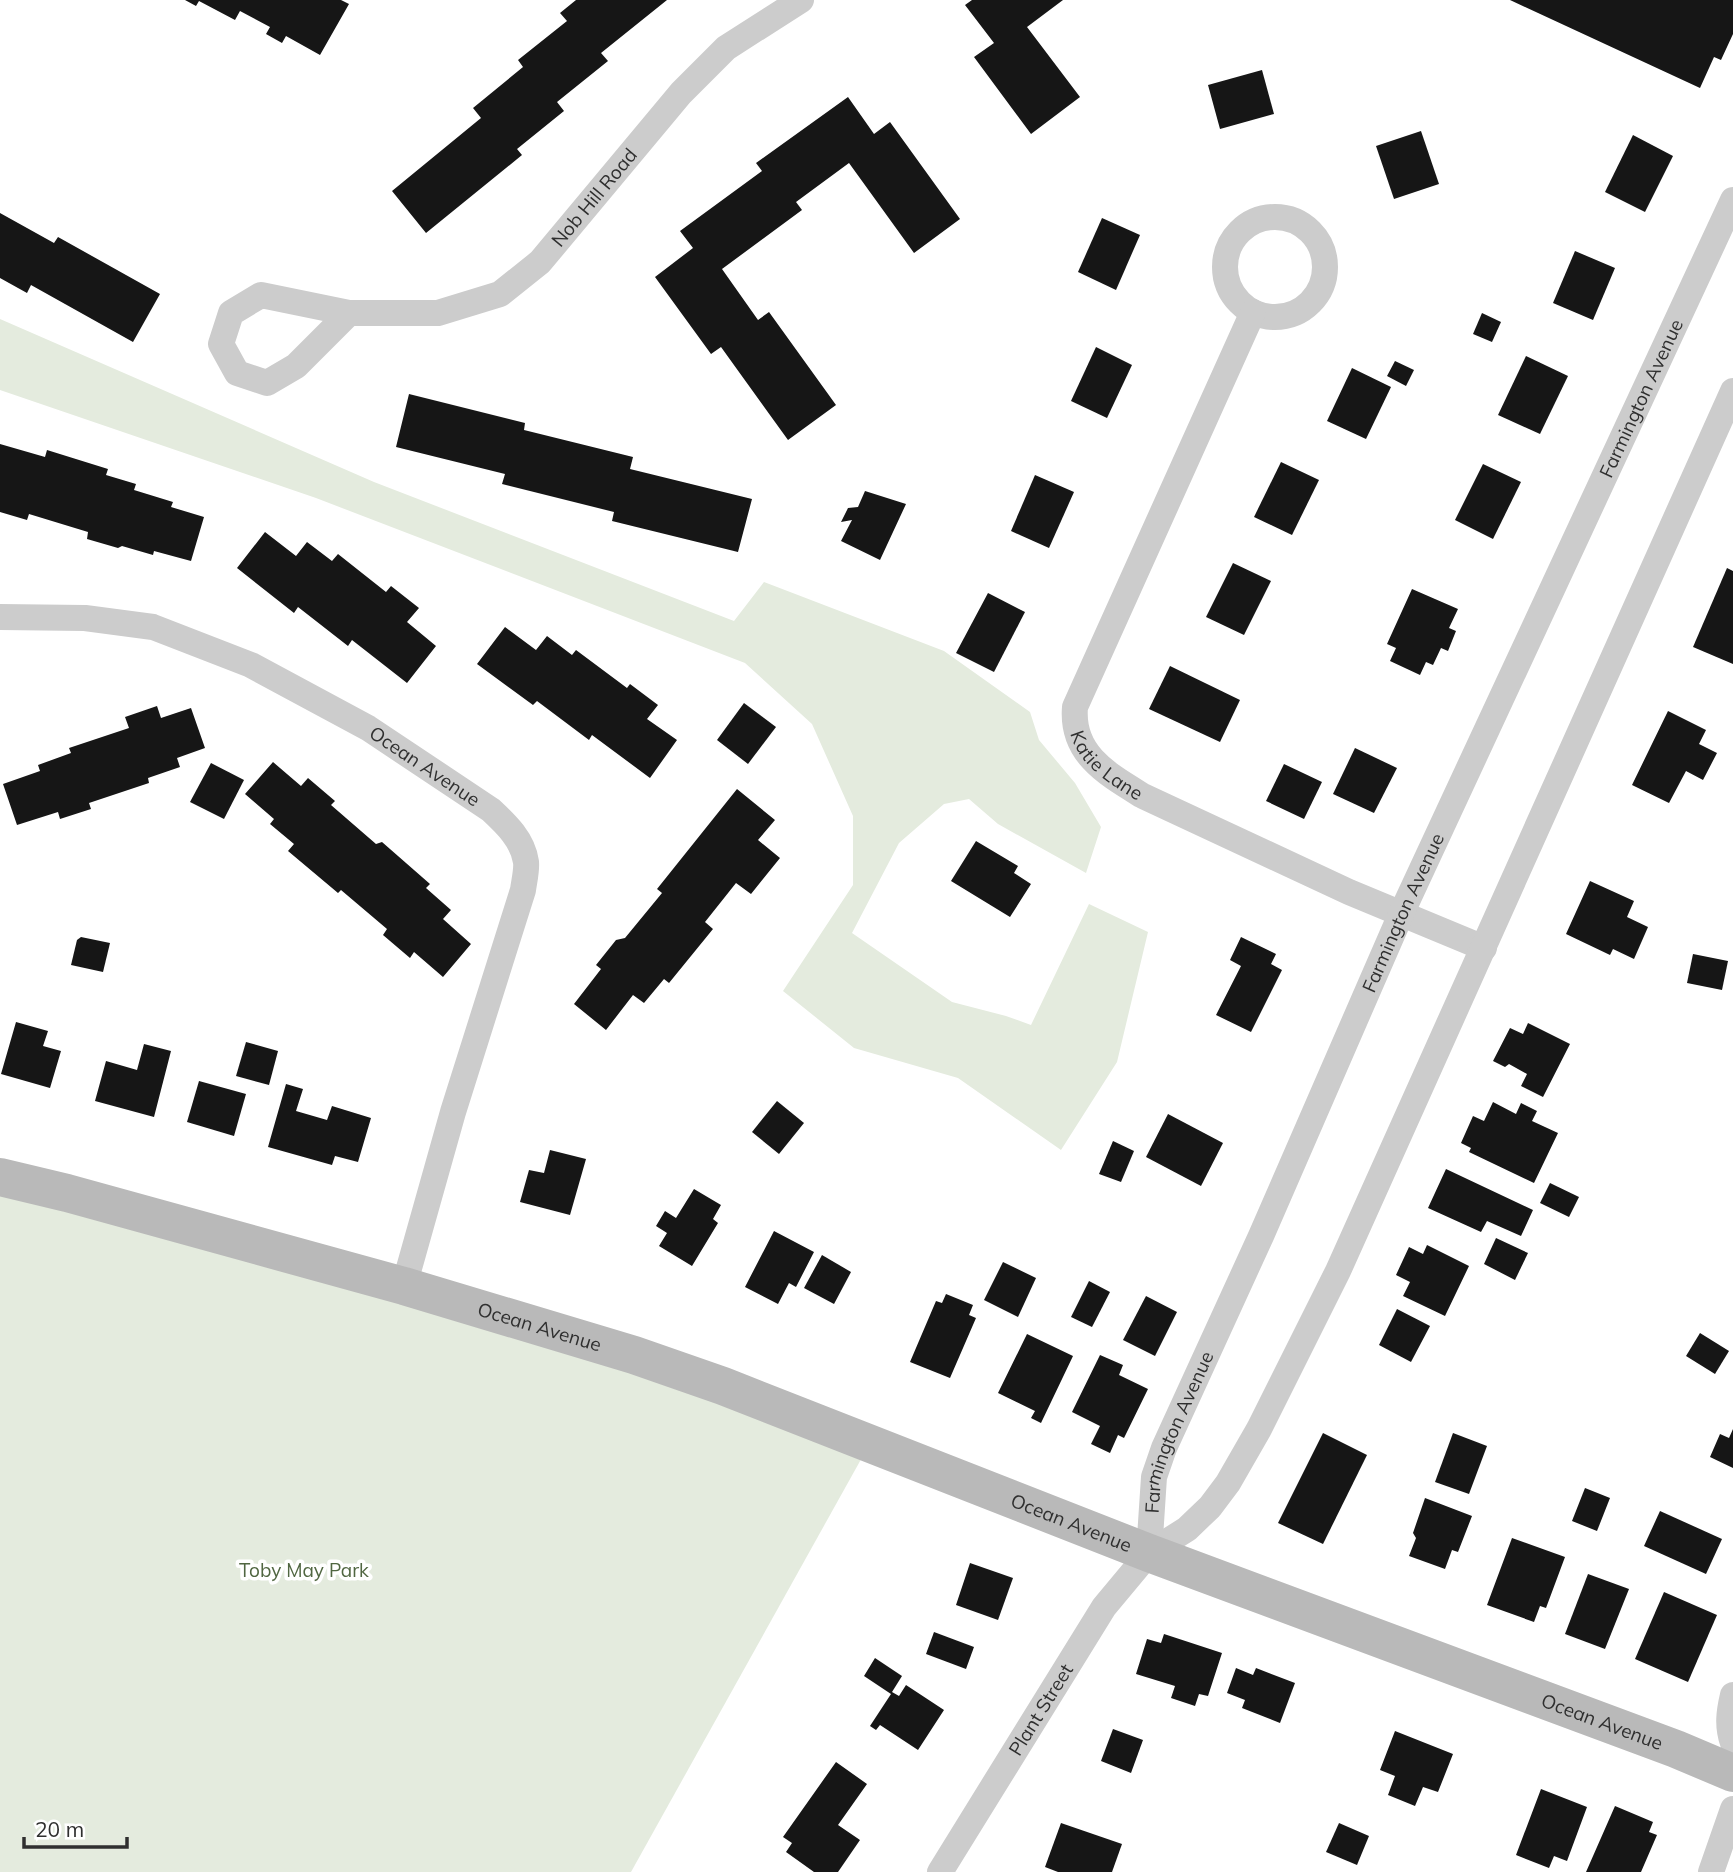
<svg xmlns="http://www.w3.org/2000/svg" width="1733" height="1872" viewBox="0 0 1733 1872" font-family="Mulish,sans-serif">
<style>
.green{fill:#e4ebde}
.building{fill:#161616}
.lines{fill:none;stroke-linecap:round;stroke-linejoin:round}
.street{stroke:#ccc;stroke-width:26}
.secondary{stroke:#b9b9b9;stroke-width:38}
.labels{text-anchor:middle;stroke-width:7;stroke-linejoin:round;paint-order:stroke}
.street-label{font-size:19px;fill:#2f2f2f;stroke:#fff}
.park-label{font-size:19px;fill:#506641;stroke:#fff}
</style>
<rect width="100%" height="100%" fill="#fff"/>
<g class="green">
<polygon points="0,319 374,482 734,621 764,582 944,651 1030,712 1039,740 1075,783 1101,827 1086,873 998,824 969,799 944,804 899,843 852,933 952,1002 1006,1016 1031,1025 1089,904 1148,932 1117,1062 1061,1150 958,1078 854,1048 783,991 853,885 853,816 812,724 745,663 316,498 0,390"/>
<polygon points="0,1177 869,1445 631,1872 0,1872"/>
</g>
<g class="building">
<polygon points="185,0 341,0 349,4 320,55 286,36 282,43 266,34 270,27 240,11 235,20 199,1 196,6"/>
<polygon points="576,0 667,0 601,53 608,61 557,102 564,111 517,149 522,155 426,233 392,191 481,118 473,108 523,67 518,60 567,21 560,13"/>
<polygon points="972,0 1063,0 1027,27 1080,97 1031,134 974,57 994,43 965,5"/>
<polygon points="1510,0 1733,0 1733,34 1721,60 1714,57 1700,88"/>
<polygon points="1262,70 1274,114 1220,129 1208,85"/>
<polygon points="848,97 874,134 890,122 960,219 914,253 849,163 796,202 802,210 722,269 758,320 769,312 836,405 788,440 721,347 711,354 655,277 693,248 680,231 762,171 756,163"/>
<polygon points="1421,131 1439,184 1394,199 1376,146"/>
<polygon points="1633,135 1673,156 1645,212 1605,192"/>
<polygon points="0,213 54,243 58,237 160,294 133,342 31,285 27,293 0,278"/>
<polygon points="1102,218 1140,235 1116,290 1078,272"/>
<polygon points="1575,251 1615,268 1593,320 1553,303"/>
<polygon points="1482,313 1501,322 1492,342 1473,334"/>
<polygon points="1096,347 1132,365 1107,418 1071,401"/>
<polygon points="1526,356 1568,376 1540,434 1498,415"/>
<polygon points="1395,361 1414,370 1406,386 1387,376"/>
<polygon points="1352,368 1391,387 1366,439 1327,421"/>
<polygon points="409,394 525,423 524,430 633,457 630,469 752,499 738,552 612,521 614,512 502,484 505,474 396,447"/>
<polygon points="0,444 45,457 47,450 108,469 106,475 136,484 134,490 173,502 171,507 204,517 191,561 154,551 153,555 122,546 118,548 87,539 88,532 29,514 27,520 0,512"/>
<polygon points="1281,462 1319,480 1292,535 1254,517"/>
<polygon points="1483,464 1521,482 1493,539 1455,520"/>
<polygon points="1035,475 1074,492 1049,548 1011,531"/>
<polygon points="865,491 906,504 880,560 841,541 852,520 841,522 848,508 858,507"/>
<polygon points="265,532 296,556 307,542 332,561 338,554 386,592 391,586 419,608 407,622 436,646 407,683 352,640 348,646 298,607 294,613 237,568"/>
<polygon points="1233,563 1271,581 1244,635 1206,617"/>
<polygon points="1727,568 1733,571 1733,664 1693,647"/>
<polygon points="1412,589 1458,609 1449,628 1456,631 1448,651 1441,648 1433,665 1426,662 1420,675 1390,661 1396,648 1387,644"/>
<polygon points="988,593 1025,612 994,672 956,653"/>
<polygon points="505,627 536,650 547,636 572,655 576,650 627,688 630,684 658,705 647,719 677,740 650,778 592,735 589,740 537,701 533,705 477,664"/>
<polygon points="1170,666 1240,700 1220,742 1149,709"/>
<polygon points="744,703 776,727 748,764 717,740"/>
<polygon points="157,706 161,718 191,708 205,748 177,758 180,767 148,778 149,783 89,803 91,809 60,819 58,812 17,825 3,784 40,771 38,765 71,753 69,748 129,728 125,717"/>
<polygon points="1668,711 1706,730 1699,744 1717,753 1703,780 1686,771 1669,803 1632,785"/>
<polygon points="1355,748 1397,768 1374,813 1333,794"/>
<polygon points="273,762 301,786 308,778 335,801 331,805 376,844 382,842 430,884 426,888 451,910 443,919 471,944 443,977 414,952 410,958 383,935 387,929 341,890 338,893 288,851 294,844 270,824 274,819 245,794"/>
<polygon points="211,763 244,780 224,819 190,802"/>
<polygon points="1284,764 1322,782 1304,819 1266,801"/>
<polygon points="737,789 775,820 758,840 780,858 751,894 736,883 705,922 713,929 669,983 664,979 644,1003 633,995 606,1030 574,1004 601,969 596,965 616,940 625,938 662,893 657,889"/>
<polygon points="976,841 1018,866 1014,873 1031,884 1010,917 951,881"/>
<polygon points="1590,881 1634,901 1627,917 1648,927 1634,959 1613,949 1610,955 1566,934"/>
<polygon points="81,937 110,943 103,972 71,965 77,940"/>
<polygon points="1241,937 1276,954 1271,964 1282,970 1251,1032 1216,1015 1241,966 1230,960"/>
<polygon points="1693,954 1728,961 1722,990 1687,983"/>
<polygon points="16,1022 48,1031 43,1046 61,1051 50,1088 1,1074"/>
<polygon points="1528,1023 1570,1044 1543,1097 1521,1086 1527,1074 1509,1064 1505,1067 1493,1061 1510,1028 1523,1034"/>
<polygon points="246,1042 278,1051 269,1085 236,1076"/>
<polygon points="144,1044 171,1051 154,1117 95,1101 106,1061 137,1070"/>
<polygon points="199,1081 246,1094 234,1136 187,1122"/>
<polygon points="286,1084 303,1089 296,1111 327,1120 332,1106 371,1118 358,1162 335,1156 332,1165 268,1147"/>
<polygon points="777,1101 804,1123 779,1154 752,1132"/>
<polygon points="1493,1102 1516,1114 1521,1103 1537,1111 1532,1121 1558,1133 1534,1183 1469,1152 1471,1148 1461,1143 1473,1116 1484,1121"/>
<polygon points="1168,1114 1223,1143 1201,1186 1146,1157"/>
<polygon points="1113,1141 1134,1151 1121,1182 1099,1174"/>
<polygon points="550,1150 586,1159 570,1215 520,1202 529,1170 544,1173"/>
<polygon points="1446,1169 1533,1210 1521,1236 1487,1221 1481,1232 1428,1208"/>
<polygon points="1550,1183 1579,1197 1569,1217 1540,1203"/>
<polygon points="694,1189 721,1205 713,1219 718,1223 692,1266 659,1246 667,1233 656,1226 665,1211 676,1218"/>
<polygon points="774,1231 814,1252 796,1287 789,1283 778,1304 745,1287"/>
<polygon points="1496,1238 1528,1253 1515,1280 1484,1264"/>
<polygon points="1427,1245 1469,1266 1445,1316 1403,1296 1410,1282 1396,1275 1409,1247 1423,1254"/>
<polygon points="822,1255 851,1272 834,1304 804,1288"/>
<polygon points="1003,1262 1036,1278 1018,1317 984,1300"/>
<polygon points="1089,1281 1110,1292 1092,1327 1071,1317"/>
<polygon points="946,1294 973,1305 969,1315 976,1318 950,1378 910,1362 936,1301 942,1303"/>
<polygon points="1146,1296 1177,1312 1155,1356 1123,1340"/>
<polygon points="1397,1309 1430,1326 1411,1362 1379,1345"/>
<polygon points="1700,1333 1729,1351 1715,1374 1686,1356"/>
<polygon points="1027,1334 1073,1356 1041,1423 1031,1418 1035,1411 998,1393"/>
<polygon points="1100,1355 1123,1365 1119,1375 1148,1389 1124,1438 1118,1435 1110,1453 1091,1444 1100,1426 1072,1412"/>
<polygon points="1733,1429 1733,1468 1710,1457 1720,1434 1729,1438"/>
<polygon points="1323,1433 1367,1455 1323,1544 1278,1523"/>
<polygon points="1453,1433 1487,1446 1469,1494 1435,1482"/>
<polygon points="1585,1488 1610,1498 1597,1531 1572,1521"/>
<polygon points="1425,1498 1472,1516 1458,1552 1452,1550 1445,1569 1409,1556 1416,1538 1413,1533"/>
<polygon points="1660,1511 1722,1539 1706,1574 1644,1546"/>
<polygon points="1512,1538 1565,1557 1546,1608 1540,1606 1534,1622 1487,1605"/>
<polygon points="970,1563 1013,1578 998,1620 956,1605"/>
<polygon points="1588,1574 1629,1589 1605,1649 1565,1634"/>
<polygon points="1664,1592 1717,1615 1688,1682 1635,1659"/>
<polygon points="934,1632 974,1647 966,1669 926,1654"/>
<polygon points="1164,1634 1222,1653 1208,1696 1199,1694 1195,1706 1171,1698 1175,1686 1136,1674 1147,1639 1161,1643"/>
<polygon points="875,1658 902,1676 892,1692 899,1696 906,1685 944,1710 918,1750 880,1725 876,1730 870,1726 891,1694 864,1676"/>
<polygon points="1236,1668 1253,1675 1256,1668 1295,1683 1280,1723 1242,1708 1245,1700 1227,1693"/>
<polygon points="1113,1729 1143,1740 1131,1773 1101,1761"/>
<polygon points="1395,1731 1453,1754 1438,1792 1423,1787 1415,1806 1388,1795 1395,1776 1380,1770"/>
<polygon points="836,1762 867,1784 838,1825 860,1840 838,1872 814,1872 786,1852 792,1843 783,1837"/>
<polygon points="1541,1789 1587,1807 1567,1861 1554,1856 1549,1868 1516,1855"/>
<polygon points="1615,1806 1653,1822 1649,1832 1657,1835 1641,1872 1586,1872"/>
<polygon points="1061,1823 1122,1844 1112,1872 1058,1872 1045,1867"/>
<polygon points="1339,1823 1369,1836 1357,1865 1326,1852"/>
</g>
<g class="lines">
<g class="street">
<circle cx="1275" cy="267" r="50"/>
<path id="s1" d="M1253,312L1075,707C1071,754 1107,774 1143,796L1349,892L1484,948"/>
<path id="s2" d="M349,313L296,366L267,383L237,373L221,344L231,313L261,295L349,313H438L500,294L540,262L681,93L726,48L801,0"/>
<path id="s3" d="M0,617L85,618L153,627L251,665L368,728L491,810C506,824 523,840 526,862C527,870 524,882 523,890L453,1112L404,1286"/>
<path id="s4" d="M1149,1553L1154,1477L1164,1448L1261,1236L1402,912L1733,200"/>
<path d="M1733,1695C1729,1712 1727,1726 1733,1743"/>
<path id="s5" d="M940,1872L1104,1607L1149,1553L1187,1529L1210,1507L1228,1483L1259,1429L1338,1271L1733,391"/>
<polyline points="1711,1872 1733,1809"/>
</g>
<path class="secondary" id="s6" d="M0,1177L67,1193L404,1286L634,1355L723,1386L1149,1553L1676,1749L1733,1773"/>
</g>
<g class="labels">
<g class="street-label">
<text dy="7" stroke="none"><textPath href="#s2" startOffset="620">Nob Hill Road</textPath></text>
<text dy="7" stroke="none"><textPath href="#s4" startOffset="1260">Farmington Avenue</textPath></text>
<text dy="7" stroke="none"><textPath href="#s1" startOffset="504">Katie Lane</textPath></text>
<text dy="7" stroke="none"><textPath href="#s3" startOffset="460">Ocean Avenue</textPath></text>
<text dy="7" stroke="none"><textPath href="#s4" startOffset="693">Farmington Avenue</textPath></text>
<text dy="7" stroke="none"><textPath href="#s6" startOffset="560">Ocean Avenue</textPath></text>
<text dy="7" stroke="none"><textPath href="#s4" startOffset="126">Farmington Avenue</textPath></text>
<text dy="7" stroke="none"><textPath href="#s6" startOffset="1127">Ocean Avenue</textPath></text>
<text dy="7" stroke="none"><textPath href="#s5" startOffset="191">Plant Street</textPath></text>
<text dy="7" stroke="none"><textPath href="#s6" startOffset="1694">Ocean Avenue</textPath></text>
</g>
<g class="park-label">
<text x="304" y="1577">Toby May Park</text>
</g>
</g>
<path d="M24 1837v10h103v-10" fill="none" stroke="#2f2f2f" stroke-width="3.5"/>
<text x="35" y="1837" font-size="21" fill="#2f2f2f" stroke="#ffffff" stroke-width="5" paint-order="stroke">20 m</text>
</svg>
